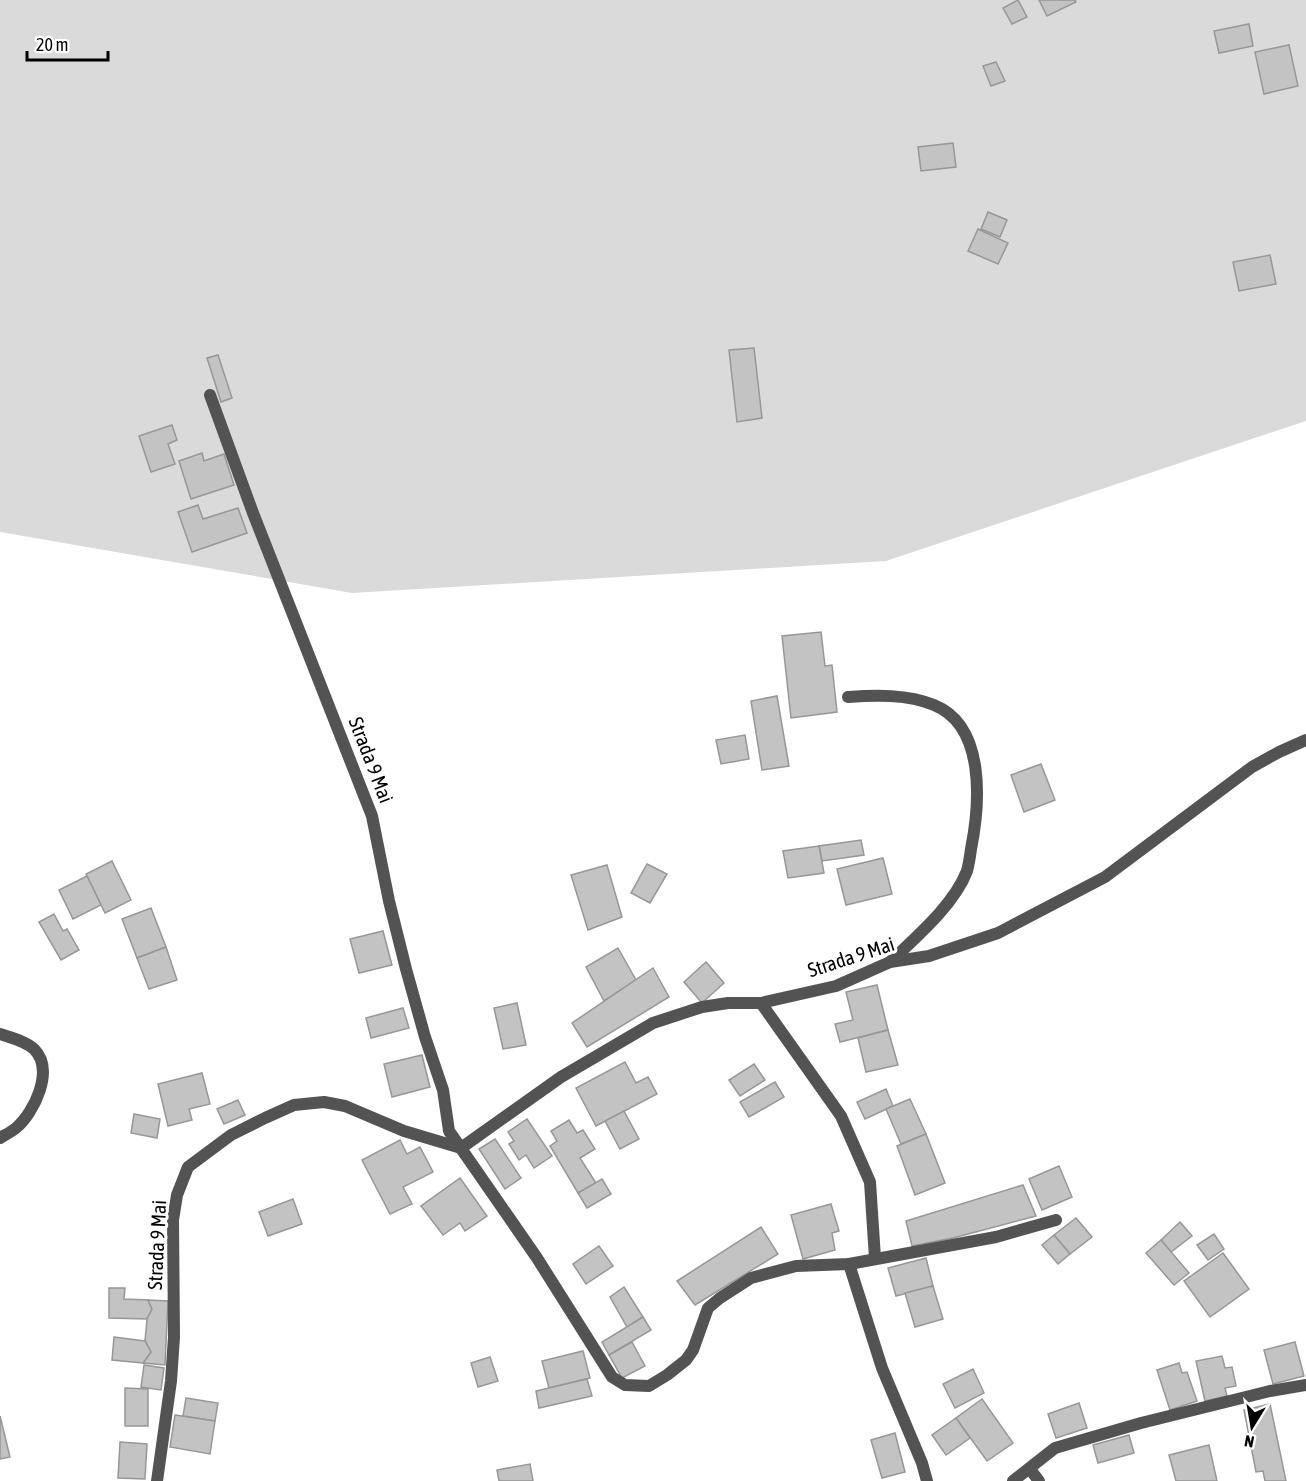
<svg xmlns="http://www.w3.org/2000/svg" width="1306" height="1481" viewBox="0 0 1306 1481" font-family="'Asap Condensed',sans-serif">
<style>
.green{fill:#dadada}
.building{fill:#c3c3c3;stroke:#979797;stroke-width:1.5}
.lines{fill:none;stroke-linecap:round;stroke-linejoin:round}
.minor{stroke:#535353;stroke-width:12}
.labels{text-anchor:middle;stroke-width:6;stroke-linejoin:round;paint-order:stroke}
.street-label{font-size:20px;fill:#000;stroke:#fff}
</style>
<rect width="100%" height="100%" fill="#fff"/>
<polygon class="green" points="0,0 1306,0 1306,421 886,561 352,593 0,532"/>
<g class="building">
<polygon points="1018,0 1027,17 1012,24 1003,8"/>
<polygon points="1039,0 1075,0 1076,2 1047,16"/>
<polygon points="1249,24 1253,46 1219,53 1214,31"/>
<polygon points="1289,45 1298,86 1264,94 1255,52"/>
<polygon points="996,62 1005,81 991,86 983,66"/>
<polygon points="953,143 956,167 921,171 918,147"/>
<polygon points="988,212 1007,220 1000,237 981,229"/>
<polygon points="978,229 1008,243 998,264 968,251"/>
<polygon points="1270,255 1276,284 1239,291 1233,262"/>
<polygon points="754,348 762,418 737,422 729,350"/>
<polygon points="218,355 232,398 221,402 207,358"/>
<polygon points="172,425 177,440 168,444 175,464 151,472 139,436"/>
<polygon points="202,453 204,461 224,454 234,485 191,499 179,461"/>
<polygon points="198,505 203,519 238,508 247,533 192,552 178,512"/>
<polygon points="821,632 825,666 832,665 837,712 791,718 782,636"/>
<polygon points="777,696 789,766 762,770 751,701"/>
<polygon points="745,735 749,759 721,764 716,740"/>
<polygon points="1041,764 1055,800 1024,812 1011,775"/>
<polygon points="861,840 864,855 822,861 819,846"/>
<polygon points="819,846 824,873 788,878 783,851"/>
<polygon points="883,858 892,894 846,905 837,869"/>
<polygon points="112,861 131,900 105,913 86,874"/>
<polygon points="647,864 667,874 650,903 631,893"/>
<polygon points="607,865 622,917 588,930 571,875"/>
<polygon points="87,876 101,905 73,919 59,890"/>
<polygon points="151,908 166,947 137,958 122,919"/>
<polygon points="54,914 63,931 67,929 79,950 61,960 39,922"/>
<polygon points="383,931 392,965 359,973 350,939"/>
<polygon points="166,947 177,980 149,989 137,958"/>
<polygon points="618,948 636,980 604,1001 586,967"/>
<polygon points="706,962 724,983 702,1003 684,982"/>
<polygon points="653,968 669,997 587,1047 572,1023"/>
<polygon points="877,985 888,1030 840,1042 835,1024 853,1020 846,992"/>
<polygon points="517,1003 526,1045 503,1049 494,1008"/>
<polygon points="403,1008 409,1028 371,1038 366,1018"/>
<polygon points="888,1030 898,1065 866,1072 858,1038"/>
<polygon points="422,1055 430,1087 392,1097 384,1064"/>
<polygon points="625,1062 636,1083 648,1077 657,1094 596,1126 576,1088"/>
<polygon points="754,1064 765,1080 740,1096 729,1080"/>
<polygon points="202,1073 210,1104 189,1109 192,1120 168,1126 158,1084"/>
<polygon points="775,1082 784,1097 749,1117 740,1102"/>
<polygon points="886,1089 893,1106 865,1119 857,1102"/>
<polygon points="910,1099 926,1134 901,1144 886,1109"/>
<polygon points="238,1100 245,1115 224,1124 217,1109"/>
<polygon points="624,1111 639,1139 620,1149 605,1121"/>
<polygon points="134,1114 160,1119 157,1138 131,1133"/>
<polygon points="527,1119 552,1156 534,1168 526,1155 519,1160 509,1144 514,1141 508,1132"/>
<polygon points="569,1120 577,1133 583,1130 595,1149 580,1158 596,1183 578,1193 550,1146 557,1141 551,1131"/>
<polygon points="926,1134 945,1183 915,1195 897,1146"/>
<polygon points="495,1139 521,1178 505,1189 479,1149"/>
<polygon points="400,1140 407,1154 420,1147 433,1172 403,1187 412,1204 390,1214 362,1160"/>
<polygon points="1059,1166 1072,1197 1042,1210 1029,1179"/>
<polygon points="460,1178 487,1216 465,1231 460,1223 443,1235 421,1206"/>
<polygon points="602,1179 611,1194 587,1208 578,1193"/>
<polygon points="1023,1185 1036,1216 953,1238 912,1246 906,1221"/>
<polygon points="293,1199 302,1224 268,1236 259,1212"/>
<polygon points="831,1204 839,1231 832,1233 835,1250 803,1259 791,1215"/>
<polygon points="1076,1218 1092,1237 1070,1254 1054,1235"/>
<polygon points="1180,1222 1192,1236 1171,1252 1161,1240"/>
<polygon points="761,1227 778,1254 695,1305 677,1281"/>
<polygon points="1214,1234 1224,1249 1208,1260 1197,1245"/>
<polygon points="1054,1235 1070,1254 1058,1264 1042,1245"/>
<polygon points="1161,1240 1189,1273 1174,1285 1146,1253"/>
<polygon points="599,1246 613,1266 586,1284 573,1264"/>
<polygon points="1223,1253 1249,1289 1210,1317 1184,1281"/>
<polygon points="926,1258 933,1286 896,1296 888,1268"/>
<polygon points="933,1286 943,1319 915,1327 905,1293"/>
<polygon points="624,1287 643,1317 627,1327 610,1297"/>
<polygon points="109,1288 125,1288 124,1299 148,1300 152,1309 147,1319 109,1318"/>
<polygon points="148,1300 168,1301 165,1365 143,1363 151,1352 145,1341 147,1319 152,1309"/>
<polygon points="643,1317 651,1330 609,1355 602,1342"/>
<polygon points="114,1337 145,1341 151,1352 143,1363 112,1360"/>
<polygon points="632,1342 645,1366 622,1378 609,1355"/>
<polygon points="1295,1342 1304,1376 1273,1384 1264,1350"/>
<polygon points="583,1351 590,1378 549,1388 542,1361"/>
<polygon points="1222,1356 1225,1368 1232,1367 1236,1386 1225,1388 1227,1396 1205,1401 1196,1361"/>
<polygon points="490,1357 498,1381 478,1387 471,1363"/>
<polygon points="1179,1363 1182,1373 1187,1372 1197,1401 1170,1410 1157,1370"/>
<polygon points="144,1365 164,1368 161,1390 141,1387"/>
<polygon points="973,1369 984,1393 955,1408 943,1384"/>
<polygon points="587,1379 592,1396 539,1408 536,1391"/>
<polygon points="125,1388 148,1389 148,1426 125,1426"/>
<polygon points="186,1398 218,1403 215,1421 183,1416"/>
<polygon points="982,1399 1013,1443 987,1461 956,1418"/>
<polygon points="1079,1403 1087,1428 1056,1438 1048,1414"/>
<polygon points="1270,1404 1286,1481 1265,1481 1263,1471 1256,1472 1244,1410"/>
<polygon points="175,1415 215,1421 210,1454 170,1447"/>
<polygon points="0,1416 10,1457 0,1459"/>
<polygon points="956,1418 970,1438 946,1455 932,1435"/>
<polygon points="895,1433 905,1472 882,1478 871,1440"/>
<polygon points="1129,1435 1134,1453 1098,1463 1093,1445"/>
<polygon points="120,1442 147,1444 145,1479 118,1478"/>
<polygon points="1209,1445 1217,1481 1176,1481 1169,1455"/>
<polygon points="530,1464 533,1481 499,1481 497,1470"/>
</g>
<g class="lines">
<g class="minor">
<polyline points="210,395 253,513 372,816 389,901 406,969 425,1037 443,1090 449,1131 537,1258 612,1377 625,1385 649,1386 667,1375 686,1360 693,1350 708,1308 720,1298 751,1278 796,1266 849,1264 996,1237 1056,1220"/>
<path d="M848,697C876,695 907,694 934,705C986,726 980,804 971,849C970,856 969,864 967,871C954,905 916,937 890,962"/>
<polyline points="761,1003 841,1116 870,1182 875,1258"/>
<path d="M0,1034C12,1038 25,1041 34,1049C55,1070 34,1113 16,1128C11,1132 5,1135 0,1138"/>
<polyline points="849,1264 882,1368 922,1463 927,1481"/>
<polyline points="1030,1469 1039,1481"/>
<polyline points="157,1481 171,1381 174,1337 173,1220 177,1195 188,1167 231,1135 265,1118 294,1105 324,1102 345,1106 404,1131 461,1148 561,1077 653,1023 702,1007 728,1003 761,1003 836,986 890,962 929,956 998,933 1105,877 1252,767 1279,752 1306,740"/>
<polyline points="1013,1481 1055,1448 1141,1423 1270,1391 1306,1385"/>
</g>
</g>
<g class="labels">
<g class="street-label">
<text transform="translate(371 760) rotate(69)" y="7">Strada 9 Mai</text>
<text transform="translate(851 957) rotate(-18)" y="7">Strada 9 Mai</text>
<text transform="translate(157 1245) rotate(-87)" y="7">Strada 9 Mai</text>
</g>
</g>
<g transform="translate(1252 1427) rotate(191)" stroke="#ffffff" stroke-width="4.5" paint-order="stroke">
<path d="M0-4.5L10 22L0 15L-10 22Z" fill="#000000"/>
<text y="-9" font-size="16" font-weight="bold" text-anchor="middle" fill="#000000">N</text>
</g>
<path d="M27 51v9h81v-9" fill="none" stroke="#000000" stroke-width="3"/>
<text x="36" y="51" font-size="18" fill="#000000" stroke="#ffffff" stroke-width="4.5" paint-order="stroke">20 m</text>
</svg>
